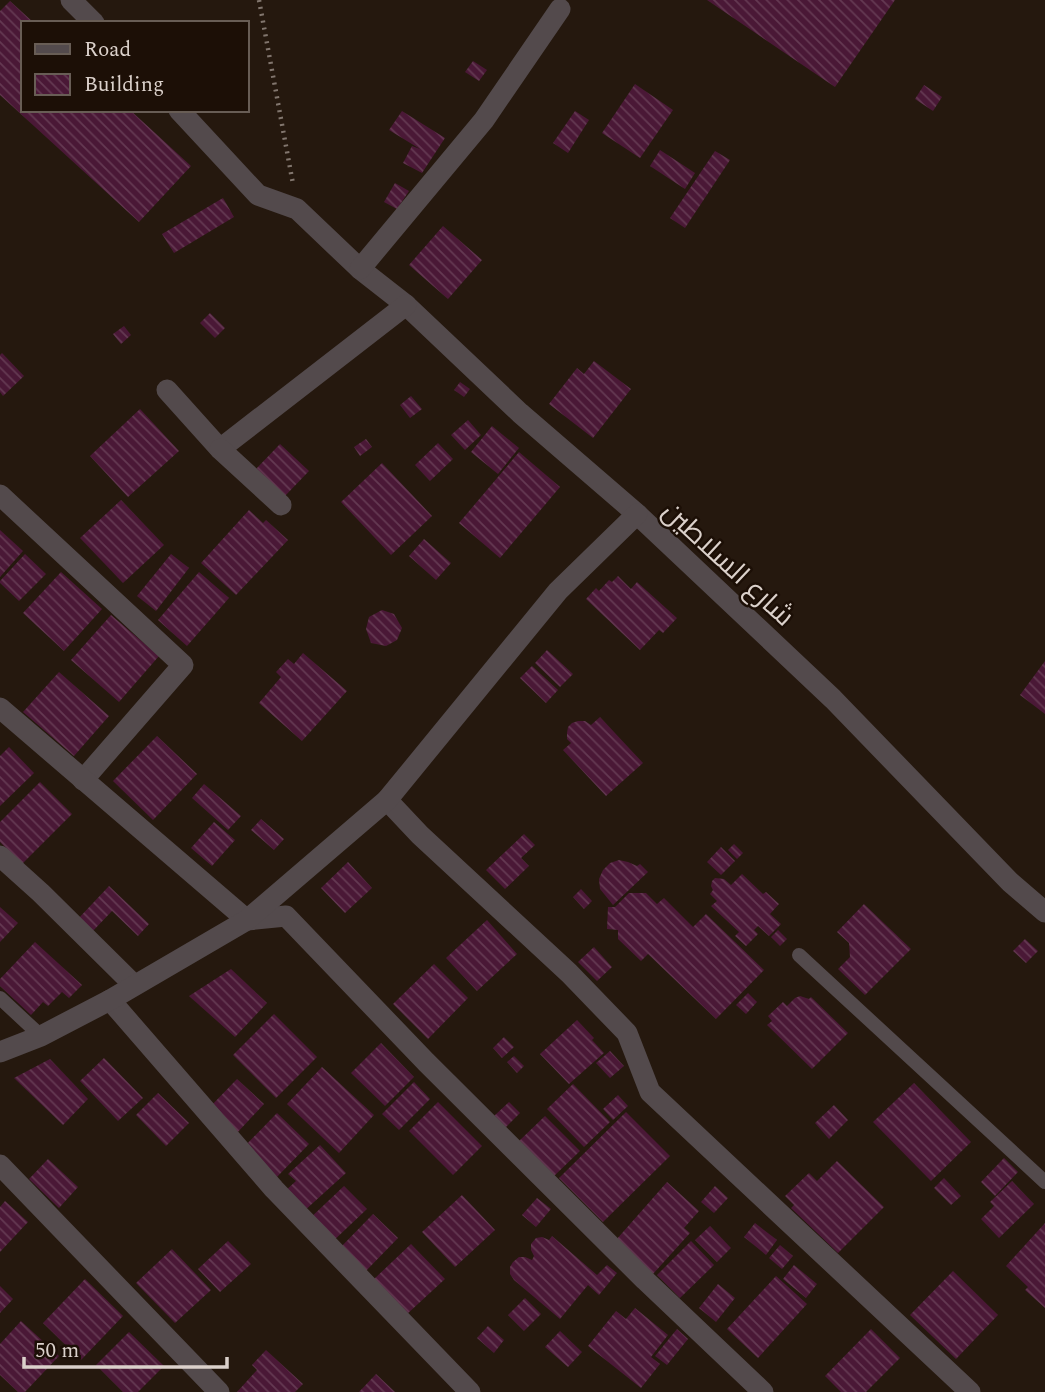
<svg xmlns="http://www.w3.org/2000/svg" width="1045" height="1392" viewBox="0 0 1045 1392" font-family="Spectral,Cairo,serif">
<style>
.building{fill:url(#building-back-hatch)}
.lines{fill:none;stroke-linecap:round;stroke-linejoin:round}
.path{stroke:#82766e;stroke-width:4.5;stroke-dasharray:2 5;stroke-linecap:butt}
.lane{stroke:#534a4c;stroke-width:14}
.street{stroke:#534a4c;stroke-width:21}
.labels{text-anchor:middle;stroke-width:5;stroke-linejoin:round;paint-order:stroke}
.street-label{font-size:28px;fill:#dbd1cb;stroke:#1c0f06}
</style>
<defs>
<pattern id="building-back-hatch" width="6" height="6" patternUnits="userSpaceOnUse" patternTransform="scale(1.75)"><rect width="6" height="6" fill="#4a1836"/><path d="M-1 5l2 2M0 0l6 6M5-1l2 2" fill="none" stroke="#643952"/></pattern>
</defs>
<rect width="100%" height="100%" fill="#25180e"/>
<g class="building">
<polygon points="707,0 895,0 835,87"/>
<polygon points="10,1 34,23 23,23 23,110 130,110 191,166 139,222 0,95 0,11"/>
<polygon points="473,61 487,70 479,81 465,72"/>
<polygon points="635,84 673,110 640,158 602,133"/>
<polygon points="924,85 942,97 933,111 915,99"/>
<polygon points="402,111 445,138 422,173 403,163 412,146 420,149 389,130"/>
<polygon points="575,111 589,120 568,153 553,143"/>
<polygon points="660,150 695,173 685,189 650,166"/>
<polygon points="715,151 730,160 685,228 670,218"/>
<polygon points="395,183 409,191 397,209 384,202"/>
<polygon points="223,198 234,217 174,253 162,234"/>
<polygon points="443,226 482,260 448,299 409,265"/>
<polygon points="210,313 225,328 215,338 200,323"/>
<polygon points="124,326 131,335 121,344 113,334"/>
<polygon points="2,353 24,376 3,396 0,392 0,355"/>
<polygon points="594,361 631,389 593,438 549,404 577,368 584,374"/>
<polygon points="460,382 470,389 464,397 454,390"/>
<polygon points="411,396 422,409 410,418 400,405"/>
<polygon points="140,409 179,451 128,497 90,456"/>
<polygon points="468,420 481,435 465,450 451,435"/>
<polygon points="492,426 519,448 498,474 471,452"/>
<polygon points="366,439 372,447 360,456 354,447"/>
<polygon points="438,443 453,459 430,481 415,465"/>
<polygon points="280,444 309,471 284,497 255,470"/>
<polygon points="519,452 560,487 500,558 459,523"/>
<polygon points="382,463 432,516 391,555 341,502"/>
<polygon points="121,500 164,545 123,583 80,538"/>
<polygon points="249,510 263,523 266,520 288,540 236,595 201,563"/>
<polygon points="0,530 23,551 0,577"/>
<polygon points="424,539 451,563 436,580 409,556"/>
<polygon points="25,554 46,574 19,601 0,583 0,581"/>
<polygon points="171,554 189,568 156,611 137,596"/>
<polygon points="61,572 102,609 64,651 23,613"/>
<polygon points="199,572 229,598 187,646 158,620"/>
<polygon points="618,576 631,589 637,582 677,618 663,633 659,630 640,650 586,599 596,588 599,591 609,580 612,582"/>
<polygon points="382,610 394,614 402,628 397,640 386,646 371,643 366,629 369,617"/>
<polygon points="111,615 159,656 119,702 71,660"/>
<polygon points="547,650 573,674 560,687 535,663"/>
<polygon points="303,653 347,691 302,741 259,703 281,677 276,672 288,659 294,664"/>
<polygon points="1045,661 1045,714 1020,695"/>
<polygon points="532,666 558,690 546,703 520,678"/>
<polygon points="59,672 109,716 74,756 23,712"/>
<polygon points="600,717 643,763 606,796 563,750 571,743 567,739 567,733 568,727 572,723 578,721 585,721 591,725"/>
<polygon points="157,736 197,774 153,820 113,781"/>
<polygon points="9,747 34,773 0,806 0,756"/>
<polygon points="40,782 72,814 22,864 0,842 0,822"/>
<polygon points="204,784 241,816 228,830 192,798"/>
<polygon points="261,819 284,839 274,850 251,830"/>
<polygon points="214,822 235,840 212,866 191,848"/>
<polygon points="524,834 535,845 521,858 529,866 505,889 486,870"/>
<polygon points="734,844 743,853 737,859 728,850"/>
<polygon points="721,847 735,861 721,875 707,862"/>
<polygon points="619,860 628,862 637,866 640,864 648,872 613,905 600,889 599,879 603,870 610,863"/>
<polygon points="348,862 372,888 345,913 321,888"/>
<polygon points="742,874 763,894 766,892 779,904 770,914 781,924 769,936 758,926 754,930 758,934 746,946 735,936 739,932 711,906 717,901 710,894 713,890 711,886 712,881 715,878 724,879 731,885"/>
<polygon points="109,886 149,924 138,936 112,911 91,933 77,920"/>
<polygon points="581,889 592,901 584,909 573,897"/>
<polygon points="629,893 646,893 657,904 664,898 693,927 706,914 764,970 716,1019 648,954 641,961 618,939 618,930 607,929 608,907 615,907"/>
<polygon points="864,904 911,949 865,995 838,969 850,957 849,943 837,932"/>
<polygon points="0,907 18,923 0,942"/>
<polygon points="487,920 517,954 477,991 446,958"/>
<polygon points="778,930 787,939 780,946 771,937"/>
<polygon points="1025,939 1038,951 1026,963 1013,951"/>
<polygon points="35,942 82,985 69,998 62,992 48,1006 43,1002 31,1015 0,986 0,979"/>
<polygon points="594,947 612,967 597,981 578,962"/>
<polygon points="434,964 468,998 428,1039 393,1004"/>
<polygon points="231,969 267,1003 235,1037 189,996"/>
<polygon points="748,993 757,1002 746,1014 736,1005"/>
<polygon points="800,996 809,999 811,997 848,1033 812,1069 767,1025 772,1021 768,1016 783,1002 787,1006 795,998"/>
<polygon points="274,1014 317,1057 276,1098 233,1055"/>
<polygon points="577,1020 594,1038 592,1040 604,1053 569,1084 540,1054"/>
<polygon points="504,1037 514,1047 502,1058 493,1048"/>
<polygon points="381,1043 414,1077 385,1106 351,1073"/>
<polygon points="610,1051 624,1066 610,1078 596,1063"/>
<polygon points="514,1056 524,1066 517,1073 507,1062"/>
<polygon points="104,1058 143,1098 118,1121 80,1081"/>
<polygon points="50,1059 88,1099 63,1125 14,1078"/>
<polygon points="322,1067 374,1115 339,1153 287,1104"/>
<polygon points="237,1079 264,1104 236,1134 209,1108"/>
<polygon points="414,1082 430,1099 399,1130 382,1114"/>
<polygon points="914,1083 971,1142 931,1181 873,1122"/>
<polygon points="573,1084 610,1122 584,1147 547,1109"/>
<polygon points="158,1093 189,1123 166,1146 136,1115"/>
<polygon points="618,1095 628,1106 613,1120 603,1109"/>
<polygon points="438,1102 482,1146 453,1175 409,1131"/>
<polygon points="509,1102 520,1113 505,1128 494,1116"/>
<polygon points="834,1105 848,1120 829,1139 815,1123"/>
<polygon points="626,1112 670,1156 603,1222 559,1178"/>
<polygon points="277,1113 309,1144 274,1180 242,1149"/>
<polygon points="545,1116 580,1151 553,1177 519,1141"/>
<polygon points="320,1145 346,1173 303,1212 284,1192 296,1181 288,1174"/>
<polygon points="1004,1158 1018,1172 995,1196 981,1182"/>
<polygon points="48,1159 78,1187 59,1208 29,1179"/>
<polygon points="837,1161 884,1207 838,1253 791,1208 794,1205 785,1196 809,1173 817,1181"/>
<polygon points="944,1178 961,1196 951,1205 934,1188"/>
<polygon points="1012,1181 1034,1204 999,1238 981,1219 994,1206 990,1202"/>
<polygon points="667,1182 699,1211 684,1228 690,1233 653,1274 616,1240"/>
<polygon points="344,1186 367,1209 330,1244 307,1221"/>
<polygon points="715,1186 728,1198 714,1213 701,1202"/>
<polygon points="462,1195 495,1230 455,1267 422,1232"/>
<polygon points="537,1198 551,1209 536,1227 522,1215"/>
<polygon points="5,1201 28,1222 0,1252 0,1207"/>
<polygon points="373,1214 398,1238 363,1274 338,1250"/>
<polygon points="755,1223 777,1240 766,1255 744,1237"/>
<polygon points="1045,1223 1045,1308 1025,1290 1028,1287 1006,1266"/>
<polygon points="710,1226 731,1248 717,1262 695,1240"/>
<polygon points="552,1236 597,1275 607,1265 617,1273 599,1295 588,1285 560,1319 514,1280 510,1274 510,1267 513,1262 519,1257 525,1257 532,1260 534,1256 531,1250 531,1244 536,1238 542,1237 549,1240"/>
<polygon points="228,1241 251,1264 220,1292 198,1269"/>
<polygon points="691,1241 714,1265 680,1298 657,1275"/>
<polygon points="411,1244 445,1279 406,1315 373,1280"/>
<polygon points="780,1245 793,1256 782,1269 769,1258"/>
<polygon points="172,1249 211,1290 175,1323 136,1283"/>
<polygon points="794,1265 817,1284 806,1298 783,1279"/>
<polygon points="953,1271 998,1315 956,1359 910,1315"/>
<polygon points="776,1276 807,1304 758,1358 727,1329"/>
<polygon points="85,1279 123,1316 81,1360 43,1323"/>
<polygon points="718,1284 735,1298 716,1322 699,1308"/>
<polygon points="0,1286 13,1299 0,1313"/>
<polygon points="525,1298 541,1314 524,1331 508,1315"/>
<polygon points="635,1308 668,1335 651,1357 660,1364 641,1388 588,1346 616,1311 626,1319"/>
<polygon points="21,1321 59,1356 25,1392 18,1392 0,1375 0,1344"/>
<polygon points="488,1326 504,1340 494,1353 477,1338"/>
<polygon points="677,1329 688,1339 667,1365 655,1356"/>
<polygon points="871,1329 900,1358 866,1392 841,1392 825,1376"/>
<polygon points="560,1331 582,1352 568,1367 545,1347"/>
<polygon points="129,1332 164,1366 138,1392 123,1392 96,1365"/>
<polygon points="266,1350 303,1384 295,1392 237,1392 257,1370 252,1365"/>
<polygon points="376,1374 395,1392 359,1392"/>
</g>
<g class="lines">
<polyline class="path" points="259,0 293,184"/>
<g class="lane">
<polyline points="799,955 1045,1182"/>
<polyline points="0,998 41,1036"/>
</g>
<g class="street">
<polyline points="71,0 94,23"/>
<polyline points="179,110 258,195 297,209 360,269 406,305 520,413 637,514 833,699 1010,882 1045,912"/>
<polyline points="360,269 484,120 560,9"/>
<polyline points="167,390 220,449 406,305"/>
<polyline points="220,449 281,505"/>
<polyline points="0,495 183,665 83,780"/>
<polyline points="0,708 247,920 286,916 426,1062 645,1280 763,1392"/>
<polyline points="387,800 420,835 569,973 627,1033 650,1092 970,1392"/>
<polyline points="0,856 41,893 134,985"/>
<polyline points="110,1000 274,1189 470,1392"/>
<polyline points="0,1052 41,1036 110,1000 247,920 387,800 558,591 637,514"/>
<polyline points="0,1165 219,1392"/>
</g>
</g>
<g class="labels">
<g class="street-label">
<text transform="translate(729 563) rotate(43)" y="10">شارع السلاطين</text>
</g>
</g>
<rect x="21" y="21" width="228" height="91" fill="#1c0f06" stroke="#685d55" stroke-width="2"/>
<rect x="35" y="44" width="35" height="10" fill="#534a4c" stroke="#685d55" stroke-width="2"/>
<text x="84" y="56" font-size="21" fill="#dbd1cb">Road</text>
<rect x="35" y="74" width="35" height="21" fill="url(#building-back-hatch)" stroke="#685d55" stroke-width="2"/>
<text x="84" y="91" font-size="21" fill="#dbd1cb">Building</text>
<path d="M24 1357v10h203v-10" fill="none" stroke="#dbd1cb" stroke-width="3.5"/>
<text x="35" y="1357" font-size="21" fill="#dbd1cb" stroke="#1c0f06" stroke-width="5" paint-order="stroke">50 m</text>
</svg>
